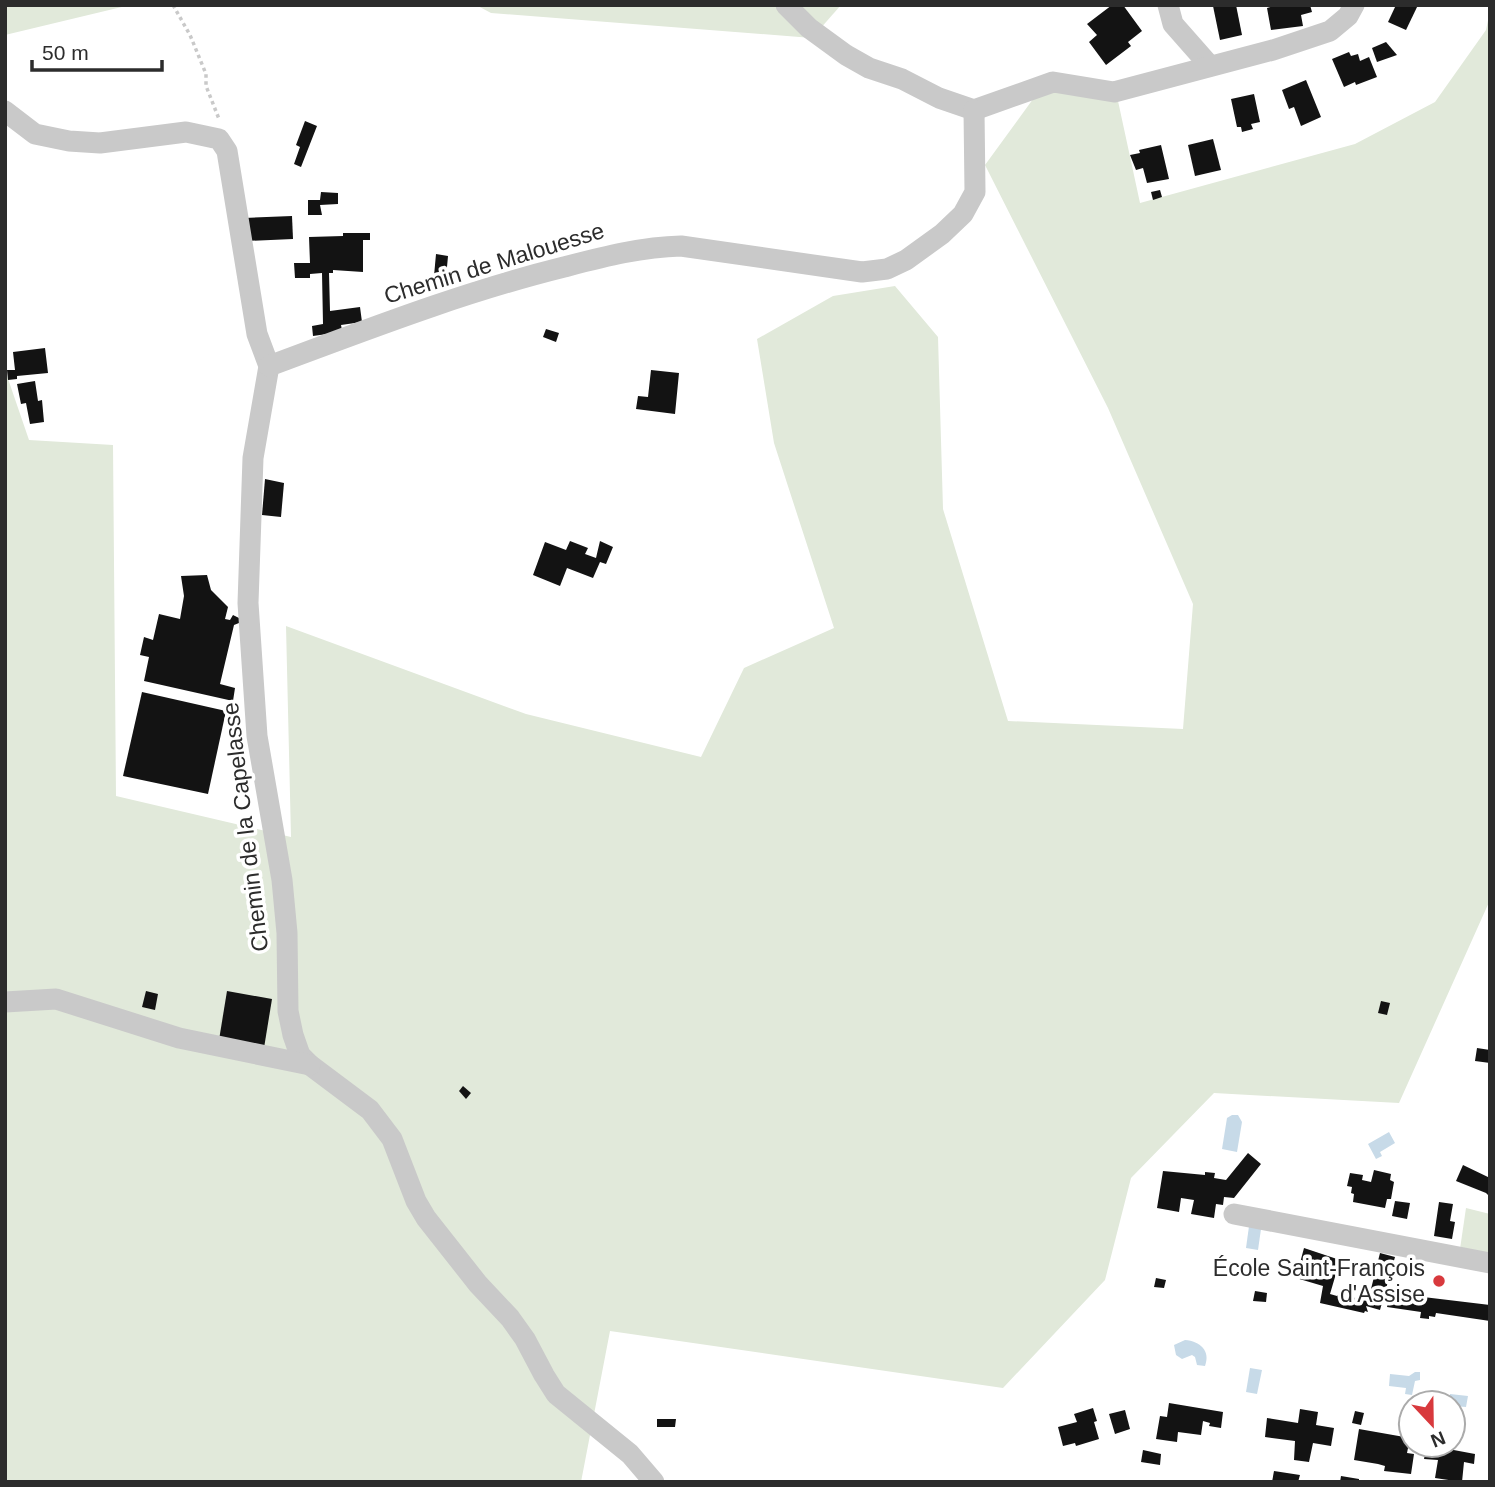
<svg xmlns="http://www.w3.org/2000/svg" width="1495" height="1487" viewBox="0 0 1495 1487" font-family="Helvetica,sans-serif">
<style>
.green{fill:#e1e9da}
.water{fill:#c7dae8}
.building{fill:#131313}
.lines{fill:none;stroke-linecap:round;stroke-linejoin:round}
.path{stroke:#c9c9c9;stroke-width:3.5;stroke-dasharray:3.5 3.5;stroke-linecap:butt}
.minor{stroke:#c9c9c9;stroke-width:21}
.poi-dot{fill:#d8393d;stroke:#fff;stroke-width:2.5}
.labels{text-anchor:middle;stroke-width:7;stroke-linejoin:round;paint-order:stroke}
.street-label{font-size:23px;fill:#2c2c2c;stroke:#fff}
.poi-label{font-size:23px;fill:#2c2c2c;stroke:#fff;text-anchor:end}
</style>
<rect width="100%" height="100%" fill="#fff"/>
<g class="green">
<polygon points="5,5 130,5 5,35"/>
<polygon points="476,5 841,5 812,38 491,13"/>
<polygon points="1490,11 1490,900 1399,1103 1214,1093 1131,1178 1105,1280 1003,1388 610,1331 581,1482 5,1482 5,370 29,440 113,445 116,796 291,837 286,626 526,714 701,757 744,668 834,628 774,443 757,339 833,296 895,286 938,337 943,509 1008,721 1183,729 1193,604 1108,408 985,165 1041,88 1118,101 1140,203 1355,144 1435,102 1486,30"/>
<polygon points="1466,1208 1490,1214 1490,1254 1460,1249"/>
</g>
<g class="water">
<polygon points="1232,1115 1238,1115 1242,1122 1237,1152 1222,1149 1227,1118"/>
<polygon points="1389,1132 1395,1143 1380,1152 1382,1156 1376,1159 1368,1144"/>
<polygon points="1250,1219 1262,1222 1258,1250 1246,1248"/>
<path d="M1185,1340C1200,1341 1211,1351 1205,1366L1197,1365L1195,1357L1192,1355L1182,1359L1176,1355L1174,1345Z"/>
<polygon points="1250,1368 1262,1370 1257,1394 1246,1392"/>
<polygon points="1415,1372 1420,1372 1420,1380 1415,1381 1412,1395 1405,1394 1406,1388 1389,1386 1390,1374 1409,1376"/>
<polygon points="1450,1394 1468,1396 1466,1407 1453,1406 1453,1403 1449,1403"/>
</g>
<g class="building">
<polygon points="1112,5 1123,5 1142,31 1128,42 1131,46 1106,65 1089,42 1097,35 1087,24"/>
<polygon points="1236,5 1242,35 1220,40 1213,6"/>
<polygon points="1277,5 1310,5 1312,12 1301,15 1303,26 1271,30 1267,8"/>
<polygon points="1396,5 1418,5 1406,30 1388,22"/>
<polygon points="1386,42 1397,55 1377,62 1372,48"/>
<polygon points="1349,52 1351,56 1358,54 1360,61 1369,57 1377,77 1356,85 1355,82 1344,87 1332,59"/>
<polygon points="1306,80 1321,117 1301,126 1294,107 1289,109 1282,90"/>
<polygon points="1254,94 1260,122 1251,124 1253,129 1242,132 1241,127 1237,127 1231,99"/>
<polygon points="305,121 317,126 301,167 294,164 300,147 296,145"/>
<polygon points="1213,139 1221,170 1195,176 1188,145"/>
<polygon points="1161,145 1169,179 1147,183 1143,168 1136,170 1130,155 1140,153 1139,150"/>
<polygon points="1160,190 1162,197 1153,200 1151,192"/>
<polygon points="321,192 338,193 338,204 320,205 322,215 308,215 308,200 320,200"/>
<polygon points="292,216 293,239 245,241 244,218"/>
<polygon points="343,233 370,233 370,240 363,240 363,272 333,270 333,273 329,273 330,311 360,307 362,322 341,325 342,330 334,333 313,336 312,326 323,324 322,273 310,274 310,278 295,278 294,263 310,263 309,237 343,236"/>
<polygon points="436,254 448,256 445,288 433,287"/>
<polygon points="546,329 559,333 556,342 543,337"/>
<polygon points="45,348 48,373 17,376 17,379 8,380 7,370 15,370 13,352"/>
<polygon points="651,370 679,373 675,414 636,409 638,396 648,397"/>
<polygon points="35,381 38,401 42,400 44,422 30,424 26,403 21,404 17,384"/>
<polygon points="265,479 284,483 281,517 262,515"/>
<polygon points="570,541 588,548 585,554 596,558 600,541 613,547 606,564 600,562 593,578 567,568 560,586 533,575 545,542 566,550"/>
<polygon points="207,575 211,590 228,607 225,619 230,620 233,615 239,618 239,623 234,625 220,684 235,688 233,701 144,681 149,657 140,655 144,637 153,640 159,614 180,619 184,596 181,576"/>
<polygon points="142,692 226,711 208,794 123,776"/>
<polygon points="146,991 158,994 155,1010 142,1007"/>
<polygon points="227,991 272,999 264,1048 219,1040"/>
<polygon points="1381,1001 1390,1003 1387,1015 1378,1013"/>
<polygon points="1477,1048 1490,1050 1490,1063 1475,1061"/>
<polygon points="463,1086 471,1093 466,1099 459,1091"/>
<polygon points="1248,1153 1261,1164 1234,1198 1224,1197 1223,1205 1216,1204 1214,1218 1191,1214 1194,1200 1181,1198 1179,1212 1157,1208 1163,1171 1205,1175 1205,1172 1215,1173 1214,1178 1226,1180"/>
<polygon points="1463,1165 1490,1178 1490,1197 1486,1193 1456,1181"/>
<polygon points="1374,1170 1391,1174 1390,1180 1394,1182 1391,1199 1387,1199 1385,1208 1353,1202 1354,1194 1351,1193 1352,1187 1347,1186 1350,1173 1363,1175 1362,1180 1371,1182"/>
<polygon points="1395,1201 1410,1203 1407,1219 1392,1216"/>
<polygon points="1439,1202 1453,1204 1450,1221 1455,1222 1452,1239 1434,1236"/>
<polygon points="1304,1248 1340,1260 1330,1294 1337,1296 1339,1294 1368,1301 1380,1253 1395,1257 1380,1310 1366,1306 1368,1312 1365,1311 1364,1313 1320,1303 1323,1286 1296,1278"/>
<polygon points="1156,1278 1166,1280 1164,1288 1154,1287"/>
<polygon points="1255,1291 1267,1293 1266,1302 1253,1301"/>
<polygon points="1390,1293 1490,1305 1490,1321 1436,1313 1435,1317 1429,1316 1429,1319 1420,1318 1421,1312 1387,1307"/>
<polygon points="1169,1403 1223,1412 1221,1428 1209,1426 1210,1423 1203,1421 1201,1435 1178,1432 1177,1442 1156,1439 1160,1416 1167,1417"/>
<polygon points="1093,1408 1097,1421 1094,1422 1099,1439 1076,1446 1075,1443 1063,1446 1058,1427 1077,1422 1074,1414"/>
<polygon points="1300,1409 1318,1412 1316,1425 1334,1428 1331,1446 1313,1443 1309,1462 1294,1460 1295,1441 1265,1437 1267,1418 1298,1423"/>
<polygon points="1125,1410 1130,1429 1115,1434 1109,1414"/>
<polygon points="1355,1411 1364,1413 1361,1425 1352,1423"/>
<polygon points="657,1419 676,1419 675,1427 657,1427"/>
<polygon points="1359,1429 1410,1438 1407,1453 1414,1454 1411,1474 1384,1471 1385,1466 1378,1464 1354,1460"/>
<polygon points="1427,1445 1475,1454 1474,1464 1464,1462 1462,1482 1435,1478 1438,1460 1424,1459"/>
<polygon points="1143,1450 1161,1454 1160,1465 1141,1462"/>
<polygon points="1274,1471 1300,1475 1298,1482 1272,1482"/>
<polygon points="1341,1476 1359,1479 1359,1482 1340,1482"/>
</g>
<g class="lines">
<polyline class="path" points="173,5 190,35 206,74 206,86 219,119"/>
<g class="minor">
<polyline points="786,5 809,28 846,55 869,68 902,79 939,98 974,110"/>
<polyline points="1168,5 1173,24 1210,66"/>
<polyline points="974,110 1053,82 1114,92 1273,50 1330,31 1348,16 1354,5"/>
<polyline points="5,111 35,134 69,141 100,143 186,132 219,139 227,151 257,334 269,366 253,458 248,603 257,736 282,880 287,933 288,1011 293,1035 300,1055 310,1065 370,1110 392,1139 416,1201 426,1218 478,1284 510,1318 525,1339 544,1375 556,1394 630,1454 654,1482"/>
<path d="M269,366C366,330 463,292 564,267C603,257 641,247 681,246L862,272L887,269L906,260L942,234L963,214L975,192L974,110"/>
<polyline points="5,1002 56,999 179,1038 310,1065"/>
<polyline points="1234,1214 1490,1263"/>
</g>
</g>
<circle class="poi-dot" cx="1439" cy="1281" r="7"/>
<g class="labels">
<g class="street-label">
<text transform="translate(494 263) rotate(-17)" y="8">Chemin de Malouesse</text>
<text transform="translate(245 827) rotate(-97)" y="8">Chemin de la Capelasse</text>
</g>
<g class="poi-label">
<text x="1425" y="1276">École Saint-François<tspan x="1425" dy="26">d'Assise</tspan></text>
</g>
</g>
<rect width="1495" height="1487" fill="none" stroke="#2c2c2c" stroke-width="14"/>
<g transform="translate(1432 1424) rotate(158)"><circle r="33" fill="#ffffff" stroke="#ababab" stroke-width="2"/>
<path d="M0-5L12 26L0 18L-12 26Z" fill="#d8393d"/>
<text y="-10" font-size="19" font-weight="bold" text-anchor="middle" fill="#2c2c2c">N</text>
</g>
<path d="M32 60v10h130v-10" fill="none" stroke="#2c2c2c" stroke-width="3.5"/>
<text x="42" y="60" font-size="21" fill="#2c2c2c" stroke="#ffffff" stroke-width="5" paint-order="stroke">50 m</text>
</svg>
